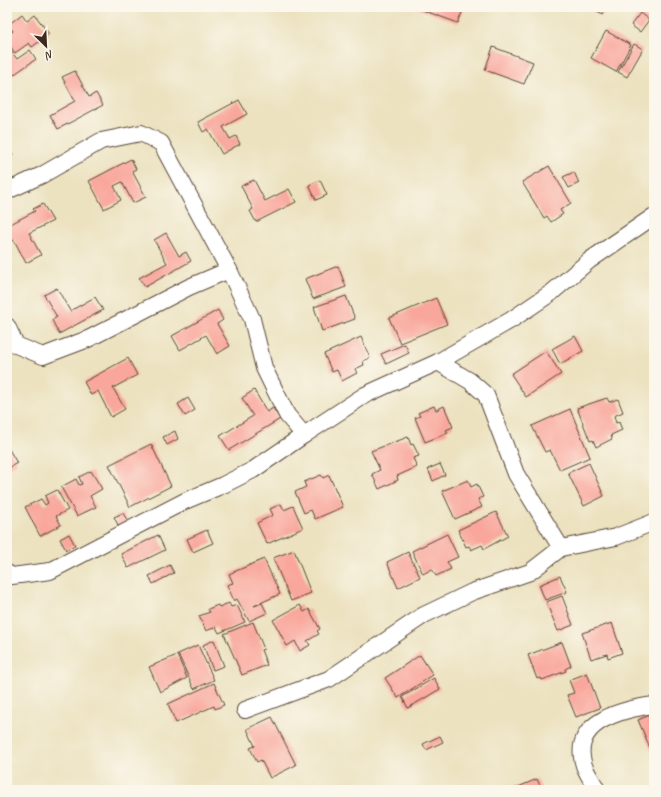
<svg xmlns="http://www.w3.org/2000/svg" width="661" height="797" viewBox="0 0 661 797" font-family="Caveat,sans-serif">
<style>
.building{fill:#f9a79c}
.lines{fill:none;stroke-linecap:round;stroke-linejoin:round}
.minor-casing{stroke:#564636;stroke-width:18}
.minor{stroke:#fff;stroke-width:16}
</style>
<rect width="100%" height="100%" fill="#fbf7ec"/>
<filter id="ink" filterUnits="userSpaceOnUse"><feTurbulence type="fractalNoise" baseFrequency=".025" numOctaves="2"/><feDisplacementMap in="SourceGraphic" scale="8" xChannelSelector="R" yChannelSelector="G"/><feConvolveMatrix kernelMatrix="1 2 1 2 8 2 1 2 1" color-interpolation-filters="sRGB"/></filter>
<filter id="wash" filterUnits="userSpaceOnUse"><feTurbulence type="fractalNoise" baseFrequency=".012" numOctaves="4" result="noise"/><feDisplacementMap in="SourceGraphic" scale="16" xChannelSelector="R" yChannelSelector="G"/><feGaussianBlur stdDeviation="0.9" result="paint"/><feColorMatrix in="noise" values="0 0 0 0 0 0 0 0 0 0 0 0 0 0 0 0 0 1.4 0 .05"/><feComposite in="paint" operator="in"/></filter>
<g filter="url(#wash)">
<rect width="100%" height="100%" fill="#ece2c0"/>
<g id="blocks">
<g class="building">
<polygon points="414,7 464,7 458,23"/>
<polygon points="587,7 607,7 603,15"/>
<polygon points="640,13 649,20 640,32 631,25"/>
<polygon points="22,14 27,21 35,15 49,34 32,47 29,43 15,53 7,42 7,36 13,31 8,25"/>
<polygon points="606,31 631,45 616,72 591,58"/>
<polygon points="634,44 643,49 627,77 618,72"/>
<polygon points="7,46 17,59 30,50 36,59 9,78 7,75"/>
<polygon points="493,47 533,62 524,84 485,70"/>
<polygon points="75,71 89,97 96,93 103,105 58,129 50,115 75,101 62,77"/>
<polygon points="239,100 247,114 223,127 230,139 236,136 240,144 222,154 208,129 203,132 198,122"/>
<polygon points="7,144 13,155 7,158"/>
<polygon points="131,159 136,169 132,171 146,197 133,203 122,182 114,186 121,200 104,209 89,181"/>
<polygon points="549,166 571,203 560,210 563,214 551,222 547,216 544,218 522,182"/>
<polygon points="574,172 579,183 569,188 563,177"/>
<polygon points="254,180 265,201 289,189 296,202 256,222 250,211 253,209 241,186"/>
<polygon points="320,180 327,195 316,200 309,185"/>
<polygon points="43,204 53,221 29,233 41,255 26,263 14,240 8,243 7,241 7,226 35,211 33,209"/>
<polygon points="166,233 179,256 186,252 191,261 145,287 139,278 167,263 154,240"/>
<polygon points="338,266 346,287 313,299 305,279"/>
<polygon points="57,288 70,311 95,297 103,310 59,334 52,320 57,317 44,295"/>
<polygon points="346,296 355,319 322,331 314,307"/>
<polygon points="436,298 447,324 400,343 389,318"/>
<polygon points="218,310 223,320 217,324 230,346 217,354 206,335 180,350 172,336"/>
<polygon points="575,336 583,351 560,364 552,349"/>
<polygon points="361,337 370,358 363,361 364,365 355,369 357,373 342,381 337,370 332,372 324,354"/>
<polygon points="405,344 409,353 386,364 381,354"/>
<polygon points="546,351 561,374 526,397 511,374"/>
<polygon points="128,358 137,375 113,388 125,409 111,417 98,391 91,395 84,382"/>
<polygon points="254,390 267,412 273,408 280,419 229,450 220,436 253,416 242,398"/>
<polygon points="188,398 195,410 185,416 178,404"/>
<polygon points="607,398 609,402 618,399 623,412 614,416 616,423 619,422 622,430 611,435 612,439 596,447 593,440 590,441 577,408"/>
<polygon points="434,406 436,410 444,406 453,427 446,430 448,433 425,442 415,418 420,416 418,413"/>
<polygon points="570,409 590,457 560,470 550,450 545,452 532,426"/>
<polygon points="175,431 178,439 167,445 163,437"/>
<polygon points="408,437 411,445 413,444 419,456 413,458 417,467 397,476 398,480 379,489 372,474 380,470 371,451"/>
<polygon points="151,444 171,486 130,507 109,465"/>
<polygon points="7,446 17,463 7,469"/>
<polygon points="589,463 604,496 584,506 568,473"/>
<polygon points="440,464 445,475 433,481 428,469"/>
<polygon points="91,471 102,489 90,496 96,507 77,516 61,487 76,479 79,485 82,484 79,477"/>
<polygon points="321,475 323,478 329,475 343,507 315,519 311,510 304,513 295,492 306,487 304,482"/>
<polygon points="468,480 471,487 477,484 483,497 478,499 482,507 455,519 442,491"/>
<polygon points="57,490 68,510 56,516 61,525 40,536 25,507 41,499 45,505 48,503 45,496"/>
<polygon points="281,504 284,510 293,506 303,528 267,544 257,523 273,515 270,509"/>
<polygon points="496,512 508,536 484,549 482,545 471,550 469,546 466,547 458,530"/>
<polygon points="123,513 128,522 119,527 114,517"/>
<polygon points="207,530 213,543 193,552 187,539"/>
<polygon points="69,534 75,545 66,550 60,539"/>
<polygon points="447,534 458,557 447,562 451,569 436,576 432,569 423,574 412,551"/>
<polygon points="158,535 165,550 128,568 121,554"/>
<polygon points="294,550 311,593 291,601 273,558"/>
<polygon points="408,552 420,577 398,588 387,562"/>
<polygon points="264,559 280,594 254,606 262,603 267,613 249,621 237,599 234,601 227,585 233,583 229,574"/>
<polygon points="170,565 174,573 153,584 149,576"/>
<polygon points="560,576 567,592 545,600 539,585"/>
<polygon points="562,596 573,625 558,631 546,602"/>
<polygon points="229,603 231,607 237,605 245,622 219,633 216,627 206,631 199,616 210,612 208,609 218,605 219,607"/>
<polygon points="300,605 304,612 309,609 320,629 317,631 319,634 307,641 310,645 300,651 295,641 287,646 273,620"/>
<polygon points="253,622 264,649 261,650 267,665 242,675 224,634"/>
<polygon points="612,623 622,653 608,658 607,654 591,659 582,633"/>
<polygon points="214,640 224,666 213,670 203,645"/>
<polygon points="562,642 571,666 565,669 566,671 542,680 541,678 537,679 528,655"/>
<polygon points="198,645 214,680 194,689 178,654"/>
<polygon points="177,655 187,678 160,692 149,667"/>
<polygon points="420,655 433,675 398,698 385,678"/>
<polygon points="587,673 600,708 576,717 567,695 574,693 569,680"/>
<polygon points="434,678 440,689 408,708 402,697"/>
<polygon points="214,683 224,705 215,709 214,706 176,723 168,704"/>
<polygon points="652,714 654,718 654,757 638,720"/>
<polygon points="272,717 296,765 270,778 261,760 257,762 250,748 255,746 247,729"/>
<polygon points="440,736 443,742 426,750 423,744"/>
<polygon points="537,779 542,790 511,790"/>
<polygon points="585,786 586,790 573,790"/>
</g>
</g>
</g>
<g filter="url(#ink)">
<use href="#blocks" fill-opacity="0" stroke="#564636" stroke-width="1"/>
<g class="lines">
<g class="minor-casing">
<g id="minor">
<polyline points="7,191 42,175 101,141 141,133 161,143 229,270 252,319 264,368 287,415 304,435 365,395 438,362 511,320 551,293 590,260 654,216"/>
<polyline points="7,326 16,345 43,356 88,339 189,287 229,270"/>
<polyline points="438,362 470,381 486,395 516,474 561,548"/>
<polyline points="7,573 12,576 50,571 185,501 223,485 253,470 304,435"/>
<polyline points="245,710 329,679 424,615 472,592 530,572 561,548 616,537 654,522"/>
<path d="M597,790C593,781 585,772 583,762C572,721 624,709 654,705"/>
</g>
</g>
<use href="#minor" class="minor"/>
</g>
</g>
<rect width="661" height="797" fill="none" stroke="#fbf7ec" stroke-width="24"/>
<g transform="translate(46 46) rotate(156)" stroke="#fbf7ec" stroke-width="3" paint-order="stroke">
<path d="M0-3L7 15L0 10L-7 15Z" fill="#3b2a1e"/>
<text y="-6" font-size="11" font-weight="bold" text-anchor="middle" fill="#3b2a1e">N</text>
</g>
</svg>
